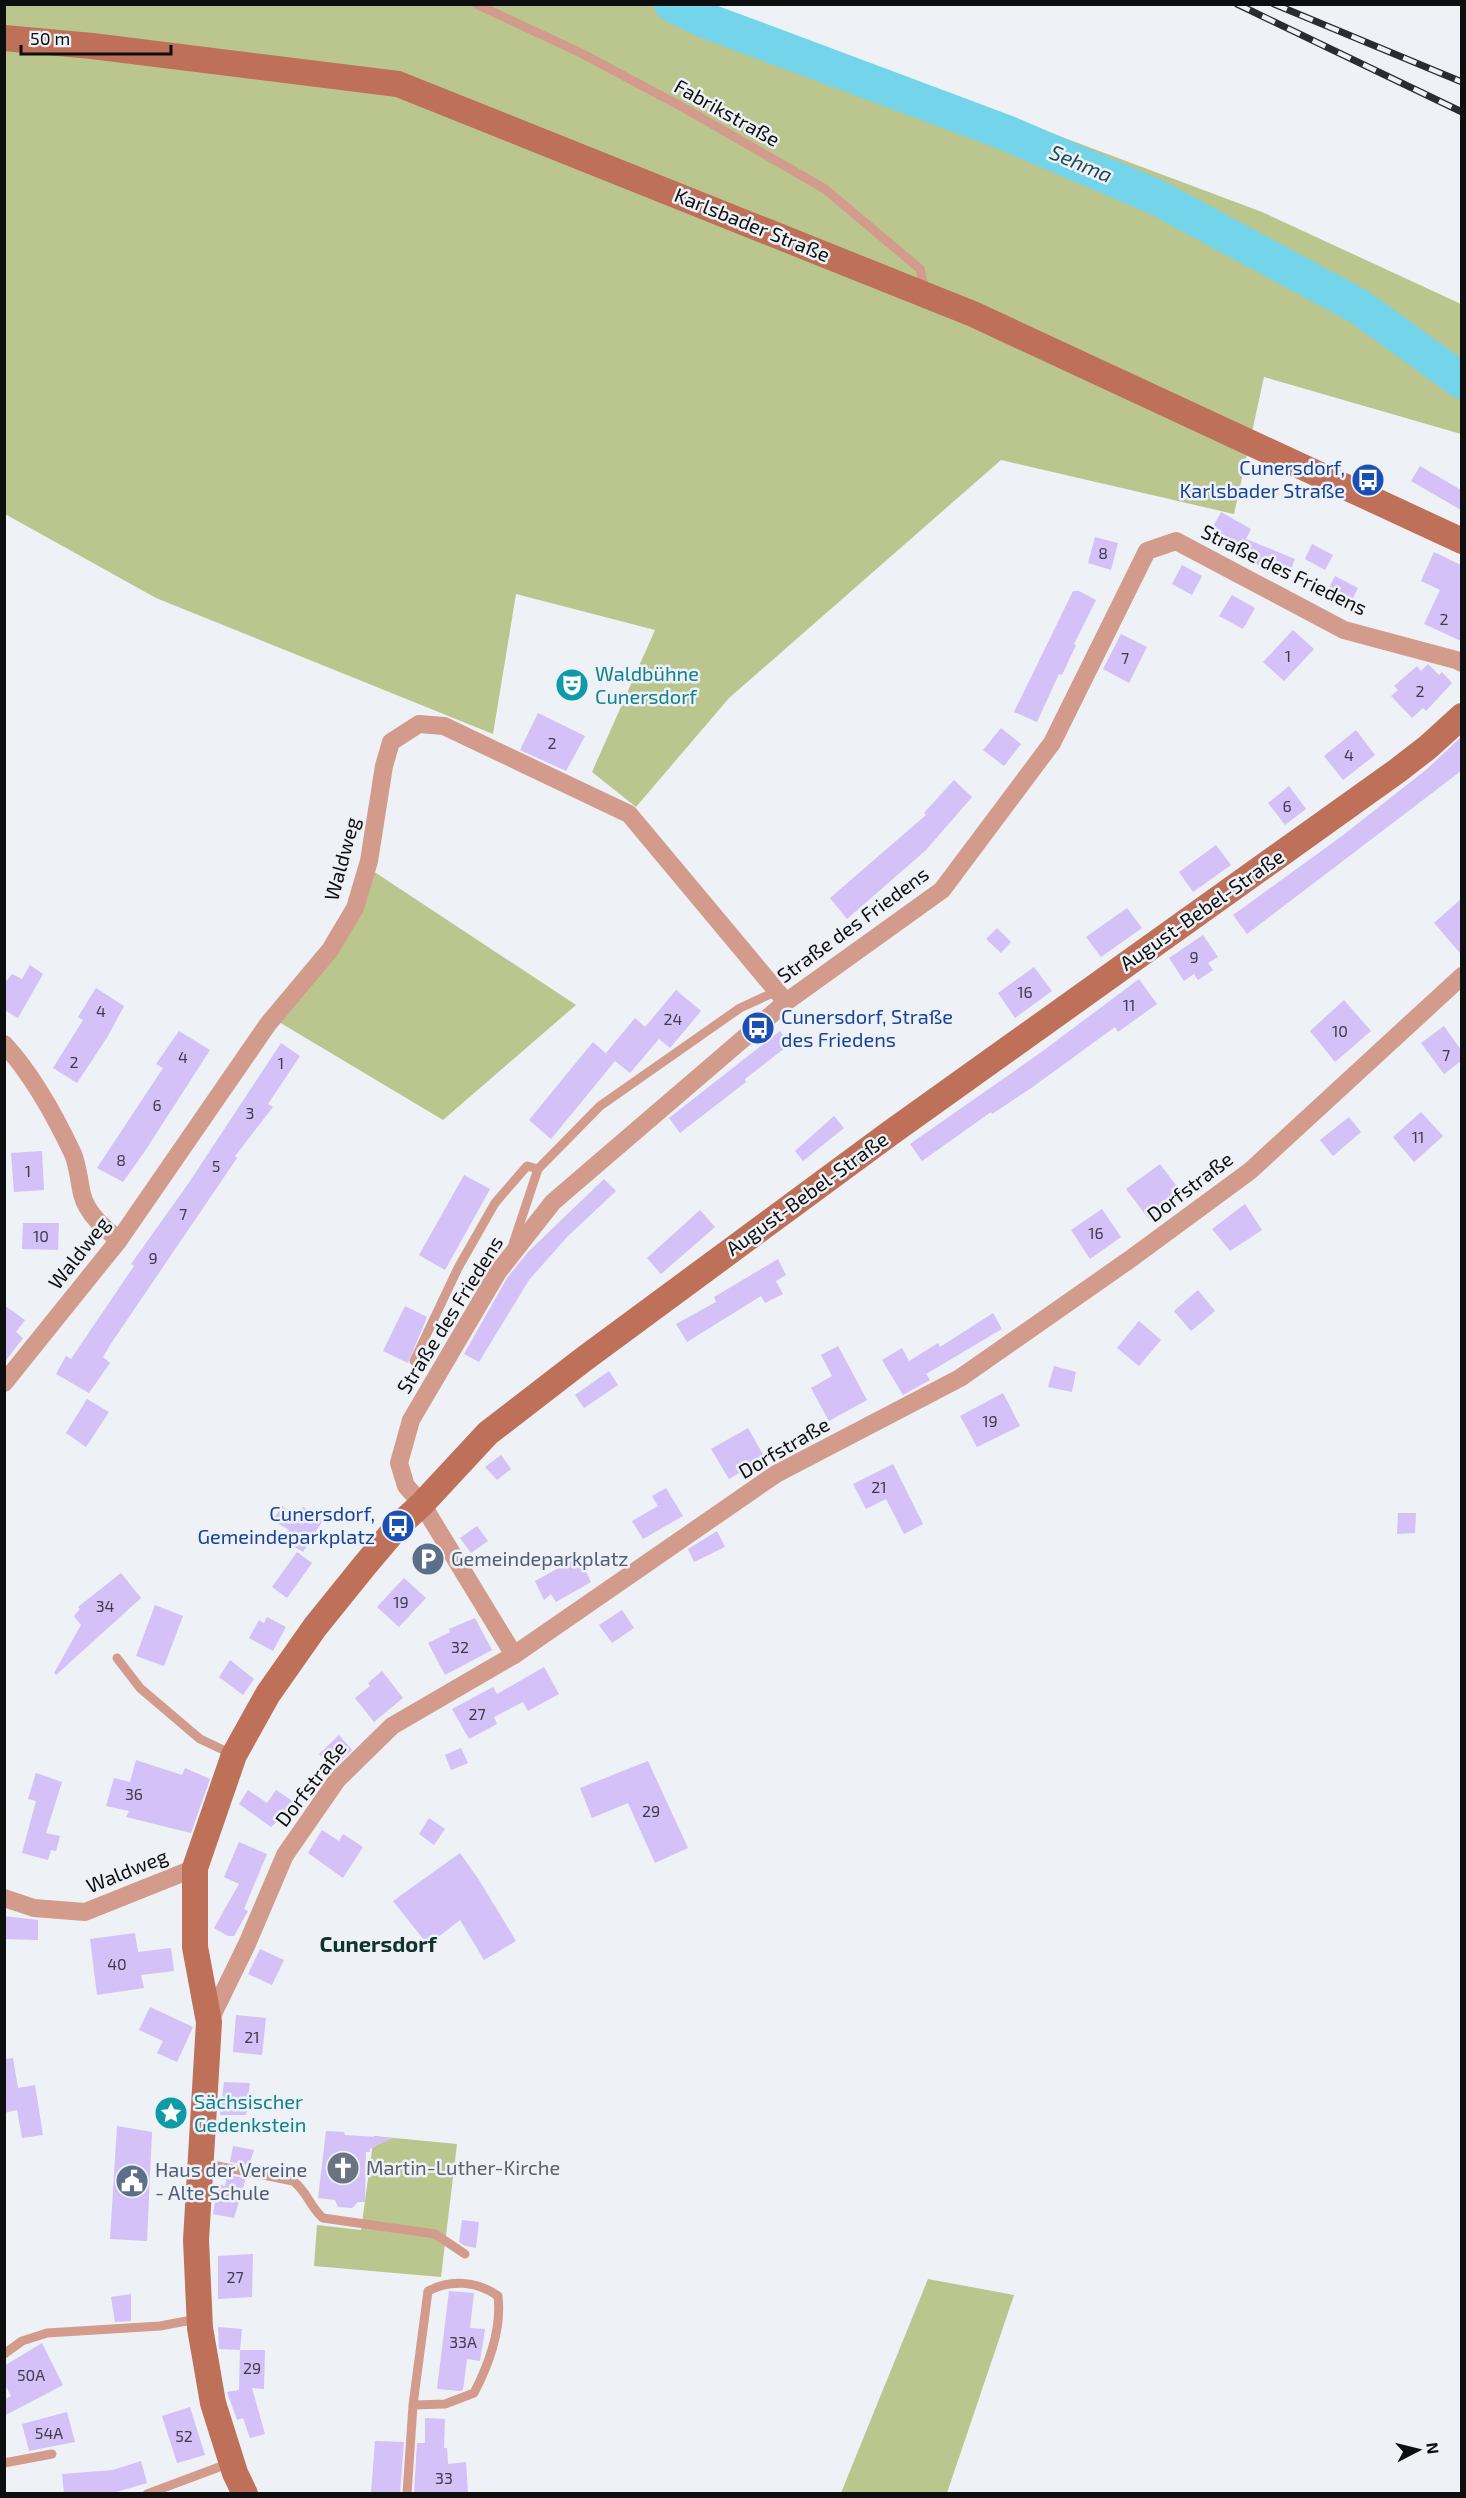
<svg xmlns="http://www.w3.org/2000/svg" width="1466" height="2498" viewBox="0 0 1466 2498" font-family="'Exo 2',sans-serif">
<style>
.green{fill:#bbc58e}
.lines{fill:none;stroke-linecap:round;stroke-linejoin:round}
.river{stroke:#73d4ea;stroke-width:36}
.building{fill:#d3c1f7}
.lane{stroke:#d29b8b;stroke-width:9}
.street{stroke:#d29b8b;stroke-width:18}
.secondary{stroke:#bf7059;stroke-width:26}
.rail-casing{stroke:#2b2c2f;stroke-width:7}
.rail{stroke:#eef1f5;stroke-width:4.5;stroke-dasharray:14;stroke-linecap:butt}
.labels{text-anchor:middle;stroke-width:5;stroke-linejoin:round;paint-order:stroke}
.number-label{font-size:16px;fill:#3e3b4a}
.street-label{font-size:20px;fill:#0d0e10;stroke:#eef1f5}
.transit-label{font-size:20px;fill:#164399;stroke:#eef1f5;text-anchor:end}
.culture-label{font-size:20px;fill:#0d838f;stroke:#eef1f5;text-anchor:start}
.service-label{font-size:20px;fill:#4e5e75;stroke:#eef1f5;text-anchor:start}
.worship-label{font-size:20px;fill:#5b616d;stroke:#eef1f5;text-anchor:start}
.water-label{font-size:21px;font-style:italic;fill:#1f4b54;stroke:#eef1f5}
.quarter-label{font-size:22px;font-weight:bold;fill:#103331;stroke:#eef1f5}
</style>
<rect width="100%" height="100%" fill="#eef1f5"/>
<g class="green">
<polygon points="5,5 697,5 723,10 1262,212 1461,304 1461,434 1264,377 1234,514 1001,460 729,698 636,807 592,772 655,630 516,594 493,734 156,598 5,514"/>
<polygon points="373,871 576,1005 443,1120 279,1022"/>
<polygon points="374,2136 457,2144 441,2277 314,2266 317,2225 361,2230"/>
<polygon points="928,2279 1014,2295 947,2493 841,2493"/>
</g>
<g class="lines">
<polyline class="river" points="672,4 707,21 1004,132 1156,197 1358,306 1462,381"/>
</g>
<g class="building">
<polygon points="1420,466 1461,490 1461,510 1411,481"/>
<polygon points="1221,512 1251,529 1246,539 1295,559 1287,579 1259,568 1260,566 1207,538"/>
<polygon points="1095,537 1118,543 1111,570 1088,563"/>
<polygon points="1312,544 1333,555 1325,570 1305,559"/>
<polygon points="1434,552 1461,565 1461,641 1424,624 1440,590 1421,581"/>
<polygon points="1182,565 1202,576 1192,595 1172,584"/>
<polygon points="1335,576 1358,588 1347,610 1324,598"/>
<polygon points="1073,591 1079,591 1096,600 1074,644 1076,645 1062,675 1059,674 1037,722 1014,712"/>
<polygon points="1232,595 1255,608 1243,629 1219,616"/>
<polygon points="1293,630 1314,649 1284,681 1263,662"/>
<polygon points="1121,634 1147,647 1129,683 1103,669"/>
<polygon points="1428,664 1439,675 1442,672 1452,683 1426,711 1423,708 1412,718 1391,696 1398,690 1394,686 1417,666 1421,671"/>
<polygon points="538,713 585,736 566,771 520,750"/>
<polygon points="1001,728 1021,744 1004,766 983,750"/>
<polygon points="1356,730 1375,755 1343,780 1324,756"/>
<polygon points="1461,737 1461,771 1247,934 1233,915 1342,836 1427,769"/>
<polygon points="954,780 972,797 926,850 847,919 830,898 926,815 924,813"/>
<polygon points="1289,786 1306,809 1285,825 1268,803"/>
<polygon points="1216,845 1231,865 1193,892 1179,872"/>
<polygon points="1461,899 1461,954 1434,923"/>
<polygon points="1127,908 1142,928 1101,957 1086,937"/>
<polygon points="997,928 1011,942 1001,953 986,939"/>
<polygon points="1203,935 1218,957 1208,963 1213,970 1198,980 1194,974 1184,981 1169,958"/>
<polygon points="30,965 43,974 18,1018 4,1010 4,984 12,974 22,979"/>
<polygon points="1034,967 1052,991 1015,1018 998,993"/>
<polygon points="1139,979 1157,1004 1118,1032 1115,1027 1034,1086 992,1114 991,1112 922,1161 910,1144 1040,1053"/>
<polygon points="96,988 124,1006 108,1036 77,1083 53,1068 83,1020 78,1017"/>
<polygon points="676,990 701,1011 670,1048 659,1039 630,1073 615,1061 551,1139 529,1120 593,1042 609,1056 606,1053 635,1018 645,1027"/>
<polygon points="1344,1000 1371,1031 1335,1062 1310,1031"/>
<polygon points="1444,1026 1461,1050 1461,1061 1444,1074 1421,1043"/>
<polygon points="179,1031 210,1050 145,1151 123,1182 97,1168 163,1068 156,1064"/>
<polygon points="780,1031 790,1044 745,1079 746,1082 680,1133 669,1118"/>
<polygon points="281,1043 300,1056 268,1104 273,1107 235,1156 237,1158 110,1345 103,1357 110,1363 89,1393 56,1374 66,1356 71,1359 134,1266 131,1264 188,1184"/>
<polygon points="1421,1112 1443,1136 1414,1162 1393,1137"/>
<polygon points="834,1116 844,1128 803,1161 795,1151"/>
<polygon points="1349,1117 1361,1132 1333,1156 1320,1140"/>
<polygon points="42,1151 44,1190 14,1192 11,1153"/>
<polygon points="1160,1164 1181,1192 1148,1218 1126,1189"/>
<polygon points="464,1175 490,1189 445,1270 419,1255"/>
<polygon points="604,1179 616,1191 567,1237 529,1280 479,1362 464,1354 507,1278 528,1252"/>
<polygon points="1245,1204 1262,1230 1230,1251 1212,1229"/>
<polygon points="1102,1209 1121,1237 1090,1259 1071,1230"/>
<polygon points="700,1210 715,1227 661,1274 647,1258"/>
<polygon points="23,1223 59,1223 58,1250 22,1249"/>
<polygon points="778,1259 786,1275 776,1281 783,1294 765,1303 761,1296 687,1342 676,1324 716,1302 714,1297"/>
<polygon points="1198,1290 1215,1311 1191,1331 1174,1311"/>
<polygon points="4,1305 25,1320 16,1332 23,1338 4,1363"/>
<polygon points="405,1306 427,1317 408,1363 383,1351"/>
<polygon points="993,1313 1002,1329 926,1374 930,1380 903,1395 882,1360 902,1348 909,1361 938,1343 940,1347"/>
<polygon points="1139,1321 1161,1340 1139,1366 1117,1348"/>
<polygon points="838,1346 867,1400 829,1421 811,1388 832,1376 821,1355"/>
<polygon points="1054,1366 1076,1372 1072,1392 1048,1387"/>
<polygon points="609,1371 618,1385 584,1408 575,1395"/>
<polygon points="1003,1393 1020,1426 977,1447 960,1416"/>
<polygon points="87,1399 109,1412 86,1447 66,1433"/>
<polygon points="748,1428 765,1458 729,1479 711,1449"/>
<polygon points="501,1455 511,1469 497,1480 485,1467"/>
<polygon points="893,1464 923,1524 904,1534 886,1499 866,1509 853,1484"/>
<polygon points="666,1488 683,1516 643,1539 632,1521 658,1506 652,1496"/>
<polygon points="282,1506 297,1516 303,1507 323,1520 303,1552 283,1540 289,1530 273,1520"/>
<polygon points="1398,1513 1416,1513 1415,1533 1397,1534"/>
<polygon points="477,1526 488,1541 471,1553 460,1538"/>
<polygon points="717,1531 725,1547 694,1562 688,1549"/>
<polygon points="297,1552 312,1563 287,1598 272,1587"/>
<polygon points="579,1557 591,1582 556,1602 551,1594 544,1600 535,1581"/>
<polygon points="121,1573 141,1598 56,1675 54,1673 81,1625 74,1616 80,1609 78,1607"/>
<polygon points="404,1578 426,1598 399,1627 377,1607"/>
<polygon points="155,1605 183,1616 164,1666 136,1656"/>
<polygon points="622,1610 634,1628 612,1643 599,1625"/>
<polygon points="267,1617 286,1627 273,1651 249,1638 259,1620 264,1623"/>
<polygon points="475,1618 492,1650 445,1675 428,1643 450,1632 449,1629"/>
<polygon points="230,1660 254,1679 243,1695 219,1677"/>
<polygon points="544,1667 559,1694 528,1711 523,1702 494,1717 497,1724 469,1739 452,1709 493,1687 497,1694"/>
<polygon points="382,1671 403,1698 374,1722 355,1698 370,1686 368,1683"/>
<polygon points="339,1735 352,1750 332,1769 319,1754"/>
<polygon points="461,1748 468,1763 451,1770 445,1755"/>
<polygon points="136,1760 182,1775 185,1768 210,1779 191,1833 126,1817 129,1811 106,1806 114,1778 130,1782"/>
<polygon points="648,1761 688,1848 655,1863 628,1803 592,1818 580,1788"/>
<polygon points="36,1773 62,1782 46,1833 60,1836 56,1851 51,1850 48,1860 22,1853 36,1801 28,1799"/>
<polygon points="248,1790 267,1803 276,1790 297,1804 271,1827 239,1804"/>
<polygon points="429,1818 445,1829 434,1845 419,1834"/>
<polygon points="322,1830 339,1841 343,1834 363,1847 343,1878 308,1853"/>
<polygon points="239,1842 267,1854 244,1909 248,1911 234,1936 228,1936 214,1928 239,1884 224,1877"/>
<polygon points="460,1853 479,1880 516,1941 484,1960 460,1920 428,1945 393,1901"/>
<polygon points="4,1916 38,1920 38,1940 4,1939"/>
<polygon points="135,1933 138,1952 171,1948 174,1971 141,1975 144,1988 97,1995 90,1939"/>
<polygon points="260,1949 284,1960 272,1985 248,1974"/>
<polygon points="150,2007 193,2027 177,2062 157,2053 163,2041 139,2030"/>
<polygon points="236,2015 266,2018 262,2055 233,2052"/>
<polygon points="13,2058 18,2088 35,2085 43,2135 22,2138 17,2110 4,2113 4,2059"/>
<polygon points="224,2082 250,2083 246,2115 220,2115"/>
<polygon points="117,2126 152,2132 147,2241 110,2239"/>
<polygon points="326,2131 344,2132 345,2135 393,2138 370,2149 370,2152 366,2152 365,2202 358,2202 352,2208 338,2207 335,2200 318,2198"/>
<polygon points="233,2146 254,2150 249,2165 230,2162"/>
<polygon points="227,2175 246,2178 234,2218 213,2214 218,2184 225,2186"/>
<polygon points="462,2220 479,2222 476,2248 465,2246 459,2242"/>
<polygon points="253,2254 252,2297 218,2299 218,2256"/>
<polygon points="449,2291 474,2293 470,2328 485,2329 480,2361 467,2359 463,2390 460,2391 437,2389"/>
<polygon points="131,2294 131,2321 115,2322 111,2297"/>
<polygon points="218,2327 242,2329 240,2350 219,2349"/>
<polygon points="42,2343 63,2385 4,2416 4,2400 11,2396 4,2383 4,2366"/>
<polygon points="240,2350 265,2350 264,2389 252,2388 265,2434 250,2438 243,2418 237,2420 227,2392 239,2390"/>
<polygon points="190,2407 205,2455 177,2463 162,2416"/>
<polygon points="67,2412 75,2442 29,2451 22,2424"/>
<polygon points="425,2418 445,2419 444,2448 447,2448 448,2464 466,2462 468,2492 414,2493 417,2443 425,2443"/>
<polygon points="375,2441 404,2442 400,2493 371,2493"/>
<polygon points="141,2461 147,2483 113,2493 64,2493 62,2474 113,2470"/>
</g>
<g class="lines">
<g class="lane">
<polyline points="476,4 581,53 686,109 825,189 920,269 925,290"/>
<polyline points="513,1244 538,1169 600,1106 740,1008 777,991"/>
<polyline points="414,1361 458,1268 495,1203 527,1166 538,1169"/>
<polyline points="117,1658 140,1688 200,1739 232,1754"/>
<path d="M202,2163L293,2181C307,2191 310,2207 323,2218L435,2234L465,2254"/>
<polyline points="4,2354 22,2341 47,2333 160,2326 197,2319"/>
<polyline points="4,2463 52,2454"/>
<polyline points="147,2494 230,2463"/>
<path d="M407,2494L413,2405L428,2291C451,2279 477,2281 498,2296C502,2330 489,2364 474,2393L445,2404L413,2405"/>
</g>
<g class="street">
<path d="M4,1044C31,1073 56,1118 73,1154C78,1166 79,1181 82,1194C87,1214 104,1228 119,1240"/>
<polyline points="4,1383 119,1240 268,1024 330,950 355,908 369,861 384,766 391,742 419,724 444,726 629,814 786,1002"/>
<polyline points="514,1655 422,1504 406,1486 399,1463 411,1420 498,1272 553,1202 786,1002 942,890 1052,743 1147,551 1176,541 1344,630 1456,660 1462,663"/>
<polyline points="4,1898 34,1908 85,1912 195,1868"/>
<polyline points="209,2022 247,1944 285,1855 337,1780 392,1726 514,1655 776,1474 960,1378 1129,1260 1250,1171 1462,976"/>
</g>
<g class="secondary">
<polyline points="4,38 92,46 398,84 973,314 1462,541"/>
<polyline points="245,2494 235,2473 213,2403 200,2328 196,2240 209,2022 195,1947 195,1868 234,1755 268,1694 315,1627 365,1565 398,1526 422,1504 488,1433 584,1359 889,1134 1397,771 1428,747 1462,716"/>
</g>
<g class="rail-casing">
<g id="rail">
<polyline points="1237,4 1462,112"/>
<polyline points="1274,4 1462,82"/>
</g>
</g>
<use href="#rail" class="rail"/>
</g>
<defs>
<g id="bus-disc" transform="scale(1.725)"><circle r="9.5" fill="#1a4fb4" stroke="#eef1f5"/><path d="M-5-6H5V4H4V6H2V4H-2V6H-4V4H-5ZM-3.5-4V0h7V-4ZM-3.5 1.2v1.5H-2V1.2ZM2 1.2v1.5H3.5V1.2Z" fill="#fff"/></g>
<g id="theatre-disc" transform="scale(1.725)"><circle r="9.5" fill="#0f9aa8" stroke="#eef1f5"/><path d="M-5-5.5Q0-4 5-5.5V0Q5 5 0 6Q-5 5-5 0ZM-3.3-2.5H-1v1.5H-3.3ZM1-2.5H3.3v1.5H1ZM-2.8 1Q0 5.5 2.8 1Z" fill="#fff"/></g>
<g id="parking-disc" transform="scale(1.725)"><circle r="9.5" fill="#5c6f8a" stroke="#eef1f5"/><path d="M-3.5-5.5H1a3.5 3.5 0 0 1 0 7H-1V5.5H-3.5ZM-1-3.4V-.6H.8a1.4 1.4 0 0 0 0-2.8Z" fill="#fff"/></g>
<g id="sight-disc" transform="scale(1.725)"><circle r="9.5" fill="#0f9aa8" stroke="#eef1f5"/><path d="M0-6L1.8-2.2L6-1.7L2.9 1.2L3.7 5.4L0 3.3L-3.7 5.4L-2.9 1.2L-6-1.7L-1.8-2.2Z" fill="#fff"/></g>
<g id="church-disc" transform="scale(1.725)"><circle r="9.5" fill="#6b7280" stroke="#eef1f5"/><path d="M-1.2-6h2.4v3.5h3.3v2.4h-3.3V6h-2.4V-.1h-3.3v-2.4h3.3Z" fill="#fff"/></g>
<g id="civic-disc" transform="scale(1.725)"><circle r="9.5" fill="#5c6f8a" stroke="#eef1f5"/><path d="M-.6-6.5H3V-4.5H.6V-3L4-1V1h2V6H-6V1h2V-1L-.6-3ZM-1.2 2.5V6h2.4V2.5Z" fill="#fff"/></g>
</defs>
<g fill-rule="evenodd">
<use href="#bus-disc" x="1368" y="480"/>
<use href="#theatre-disc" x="572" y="685"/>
<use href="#bus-disc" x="758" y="1028"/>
<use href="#bus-disc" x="398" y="1526"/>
<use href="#parking-disc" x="428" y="1559"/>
<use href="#sight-disc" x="171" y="2113"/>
<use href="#church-disc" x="343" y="2168"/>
<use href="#civic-disc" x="132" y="2181"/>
</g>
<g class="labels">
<g class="number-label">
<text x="1103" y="559">8</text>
<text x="1444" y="625">2</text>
<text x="1288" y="662">1</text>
<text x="1125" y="664">7</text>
<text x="1420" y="697">2</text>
<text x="552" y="749">2</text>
<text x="1349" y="761">4</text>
<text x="1287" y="812">6</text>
<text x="1194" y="963">9</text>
<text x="1025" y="998">16</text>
<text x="1129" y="1011">11</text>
<text x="101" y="1017">4</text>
<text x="673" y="1025">24</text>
<text x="1340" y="1037">10</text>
<text x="1446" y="1061">7</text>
<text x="183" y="1063">4</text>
<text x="74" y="1068">2</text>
<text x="281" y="1069">1</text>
<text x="157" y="1111">6</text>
<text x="250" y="1119">3</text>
<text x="1418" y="1143">11</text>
<text x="121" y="1166">8</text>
<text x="216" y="1172">5</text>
<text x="28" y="1177">1</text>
<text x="183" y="1220">7</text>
<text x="1096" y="1239">16</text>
<text x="41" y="1242">10</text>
<text x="153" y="1264">9</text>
<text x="990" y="1427">19</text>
<text x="879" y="1493">21</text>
<text x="401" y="1608">19</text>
<text x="105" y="1612">34</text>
<text x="460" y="1653">32</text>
<text x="477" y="1720">27</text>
<text x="134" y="1800">36</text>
<text x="651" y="1817">29</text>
<text x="117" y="1970">40</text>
<text x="252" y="2043">21</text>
<text x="235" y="2283">27</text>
<text x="463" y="2348">33A</text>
<text x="252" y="2374">29</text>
<text x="31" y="2381">50A</text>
<text x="49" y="2439">54A</text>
<text x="184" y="2442">52</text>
<text x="444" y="2484">33</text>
</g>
<g class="street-label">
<text transform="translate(727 113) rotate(29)" y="7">Fabrikstraße</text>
<text transform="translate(752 225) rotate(22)" y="7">Karlsbader Straße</text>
<text transform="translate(1284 570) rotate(26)" y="7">Straße des Friedens</text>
<text transform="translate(342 859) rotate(-75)" y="7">Waldweg</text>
<text transform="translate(1202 910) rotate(-35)" y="7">August-Bebel-Straße</text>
<text transform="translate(853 925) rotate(-36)" y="7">Straße des Friedens</text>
<text transform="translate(1190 1187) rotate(-37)" y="7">Dorfstraße</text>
<text transform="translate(807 1194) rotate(-36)" y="7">August-Bebel-Straße</text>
<text transform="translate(79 1253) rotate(-52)" y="7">Waldweg</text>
<text transform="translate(450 1315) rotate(-58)" y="7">Straße des Friedens</text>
<text transform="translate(784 1448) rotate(-30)" y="7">Dorfstraße</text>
<text transform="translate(311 1784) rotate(-52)" y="7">Dorfstraße</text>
<text transform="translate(127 1871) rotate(-22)" y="7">Waldweg</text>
</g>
<g class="transit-label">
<text x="1345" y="475">Cunersdorf,<tspan x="1345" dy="23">Karlsbader Straße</tspan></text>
<text x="781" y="1024" text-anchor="start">Cunersdorf, Straße<tspan x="781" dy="23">des Friedens</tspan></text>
<text x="375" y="1521">Cunersdorf,<tspan x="375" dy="23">Gemeindeparkplatz</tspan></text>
</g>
<g class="culture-label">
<text x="595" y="681">Waldbühne<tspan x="595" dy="23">Cunersdorf</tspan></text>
<text x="194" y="2109">Sächsischer<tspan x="194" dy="23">Gedenkstein</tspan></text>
</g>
<g class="service-label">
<text x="451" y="1566">Gemeindeparkplatz</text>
<text x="155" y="2177">Haus der Vereine<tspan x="155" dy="23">- Alte Schule</tspan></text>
</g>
<g class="worship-label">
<text x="366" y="2175">Martin-Luther-Kirche</text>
</g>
<g class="water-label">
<text transform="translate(1081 164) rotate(23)" y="7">Sehma</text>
</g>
<g class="quarter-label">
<text x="378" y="1952">Cunersdorf</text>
</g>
</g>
<rect width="1466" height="2498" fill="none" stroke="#0d0e10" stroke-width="12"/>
<g transform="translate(1418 2450) rotate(83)" stroke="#eef1f5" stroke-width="4.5" paint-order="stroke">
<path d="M0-4.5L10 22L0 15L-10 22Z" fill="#0d0e10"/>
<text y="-9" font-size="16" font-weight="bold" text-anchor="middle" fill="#0d0e10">N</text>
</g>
<path d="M21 45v9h150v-9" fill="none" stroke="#0d0e10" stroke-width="3"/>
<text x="30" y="45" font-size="18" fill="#0d0e10" stroke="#eef1f5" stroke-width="4.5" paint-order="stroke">50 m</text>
</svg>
